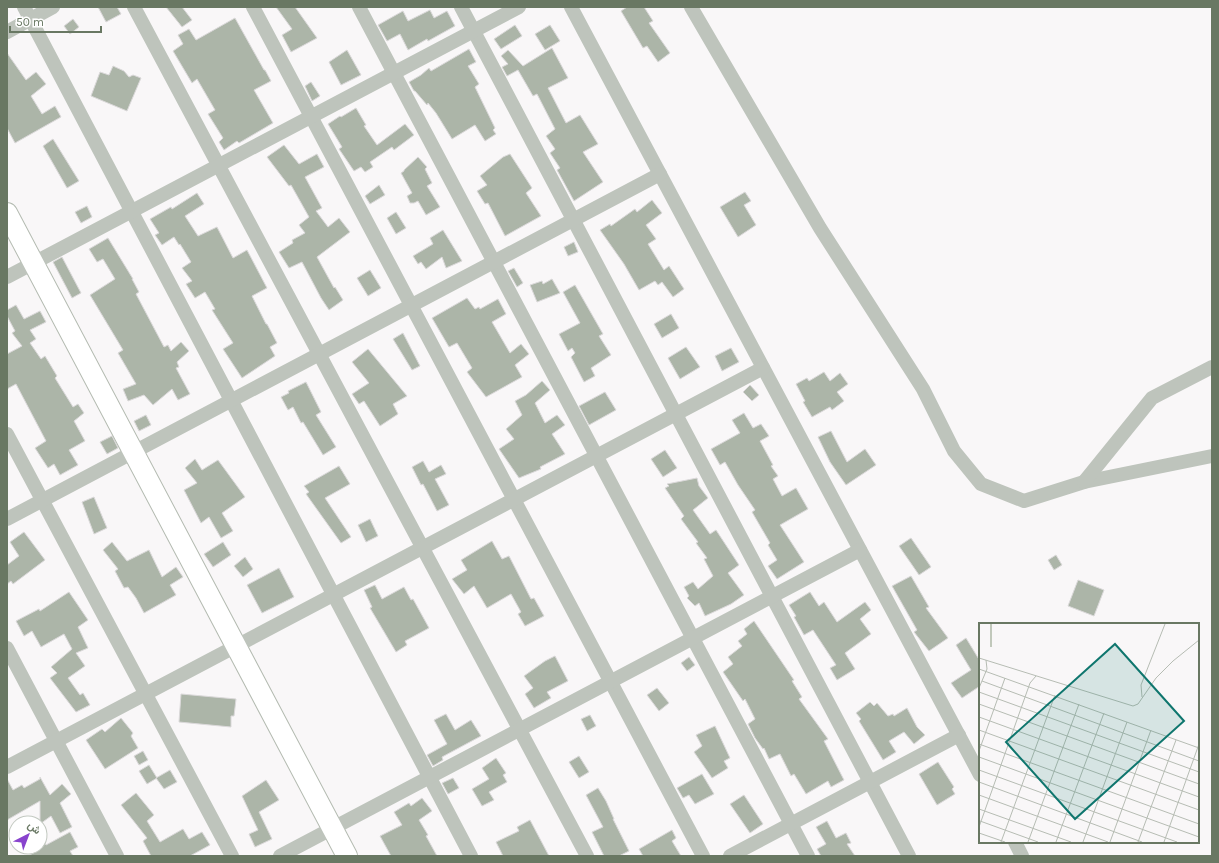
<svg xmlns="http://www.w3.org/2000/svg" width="1219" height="863" viewBox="0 0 1219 863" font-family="Karla,Vazirmatn,sans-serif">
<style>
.building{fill:#acb5a8;stroke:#dbd9da}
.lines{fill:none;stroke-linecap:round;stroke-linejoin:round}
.secondary-casing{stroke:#b4bbb1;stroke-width:22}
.street{stroke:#bec4bc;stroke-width:14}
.secondary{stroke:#fff;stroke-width:20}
.inset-river{fill:none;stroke:#c1c8bb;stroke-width:2}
.inset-road{fill:none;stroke:#b6bcb3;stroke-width:1}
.view{fill:#0f766e;fill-opacity:0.15;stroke:#0f766e;stroke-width:2}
.inset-edge{fill:none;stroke:#697863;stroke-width:2}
</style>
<rect width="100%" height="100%" fill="#f9f7f8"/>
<g class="building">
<polygon points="98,7 117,7 121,14 106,22"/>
<polygon points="166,7 182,7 192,20 182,27"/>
<polygon points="276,7 295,7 317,38 291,52 282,35 292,29"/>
<polygon points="627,7 644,7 653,21 649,23 670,53 658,62 647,46 643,48 621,11"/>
<polygon points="430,10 434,18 447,11 455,26 428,41 427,39 408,50 400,34 387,41 378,25 403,11 408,21"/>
<polygon points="235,18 264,70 265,70 271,81 254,90 273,123 239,143 237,141 224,150 219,142 223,138 208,114 215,110 197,79 192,83 173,51 183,44 178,35 189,29 196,40"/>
<polygon points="73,19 79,27 70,34 64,26"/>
<polygon points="515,25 522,36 501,49 494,39"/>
<polygon points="550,25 560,41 545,50 535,34"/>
<polygon points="552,48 568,78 548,88 566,123 580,115 598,144 583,152 603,182 574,201 557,170 560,168 550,153 555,149 546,136 555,129 537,94 533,96 518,70 507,76 502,67 508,64 501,56 508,50 523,66"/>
<polygon points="469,49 476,62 468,66 479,84 475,87 495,128 493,130 496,134 485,141 475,125 452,139 436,113 428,103 427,105 415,91 414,91 409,82 421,75 429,68 431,71"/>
<polygon points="347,50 361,75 341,85 329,62"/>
<polygon points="7,53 26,80 36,72 46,84 31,96 42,114 55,106 61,117 15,143 7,128"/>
<polygon points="113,66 124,71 129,77 133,75 141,78 127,111 91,96 100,72 109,75"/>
<polygon points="311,82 320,96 312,101 305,86"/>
<polygon points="356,108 366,125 364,126 377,145 405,124 414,135 394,150 392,147 370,162 373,167 365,172 361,167 354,171 339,149 342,147 328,124 340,116 341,117"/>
<polygon points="53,139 79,181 67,188 43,146"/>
<polygon points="284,145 299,164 317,154 324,167 305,177 322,208 316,211 328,227 339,218 350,232 317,257 334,288 335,287 343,300 329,310 321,298 302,262 289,268 279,252 293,243 292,240 305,233 299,225 309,217 291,185 289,186 267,157"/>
<polygon points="510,154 532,188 526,193 541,216 505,236 488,203 485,204 477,191 487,185 480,176 503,157"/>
<polygon points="418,157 427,167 425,169 432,183 427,186 440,207 426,215 418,201 414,203 410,203 407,196 412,193 401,173 404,171 404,170"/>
<polygon points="379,185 385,195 370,204 365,196"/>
<polygon points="745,192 751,201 744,205 756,225 738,237 720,207"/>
<polygon points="197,193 204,204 185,216 198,236 217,227 233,258 247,250 267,288 252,296 266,324 267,324 277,343 270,347 275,356 242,378 223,349 233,343 212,310 215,309 205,292 195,298 186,284 192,281 182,268 191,262 180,244 179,245 174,237 162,245 155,235 159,233 150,219 171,207 172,209"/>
<polygon points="652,200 662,213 646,225 656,239 648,244 664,270 669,266 684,289 673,297 662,282 658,285 655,281 639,290 624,264 600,230 610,224 611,226 635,209 637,212"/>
<polygon points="87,206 92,217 81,223 75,212"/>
<polygon points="396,212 406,228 396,234 387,218"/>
<polygon points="443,230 462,261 446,268 442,257 426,269 421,262 418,264 413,256 433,244 430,238"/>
<polygon points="108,238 133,279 132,279 139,292 136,294 164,347 168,345 171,351 181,342 189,351 177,362 179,367 176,368 190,394 178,400 172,389 153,405 144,395 128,401 123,389 136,384 118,353 123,350 90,295 115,279 103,259 97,262 89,249"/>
<polygon points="574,242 578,252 568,256 564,247"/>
<polygon points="62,257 81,293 72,298 53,262"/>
<polygon points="514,268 523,283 517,287 508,271"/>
<polygon points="370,270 381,288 368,296 357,278"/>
<polygon points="552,279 560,293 537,302 530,285 542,281 543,284"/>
<polygon points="575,285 603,334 599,336 611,355 591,368 595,376 584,382 571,357 575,353 572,348 568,351 559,334 580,323 563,292"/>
<polygon points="467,298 475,309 479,307 480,309 498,299 506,314 492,322 510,353 521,344 529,354 515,365 522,377 486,397 467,372 472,368 457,343 449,347 432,318"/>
<polygon points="16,305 24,319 40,311 46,322 30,330 36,339 30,343 41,359 45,356 57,376 55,378 73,407 78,404 84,413 74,421 85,441 69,450 78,465 60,475 54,464 48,468 35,448 46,441 16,384 7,389 7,354 22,346 12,333 15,331 7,316 7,310"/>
<polygon points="671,314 679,328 662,338 654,324"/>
<polygon points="403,333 420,366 412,370 393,339"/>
<polygon points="686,347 700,367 680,379 668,358"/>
<polygon points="731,348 739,362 722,371 715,356"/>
<polygon points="368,349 407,396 393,404 398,414 380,426 364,401 359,404 352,394 369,383 352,362"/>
<polygon points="824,372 830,381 840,373 848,384 837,392 844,401 832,410 830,407 812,417 803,402 805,401 796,384 807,378 809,381"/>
<polygon points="542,381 550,390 535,403 545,423 557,415 565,425 552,434 565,454 540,467 541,469 519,478 499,449 514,439 506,429 522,415 515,401 526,395"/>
<polygon points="306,382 321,412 316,415 336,447 323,455 303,422 301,423 293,407 288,410 281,397 289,393 288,391"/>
<polygon points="750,385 759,395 752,401 743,392"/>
<polygon points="605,392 616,410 589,425 579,406"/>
<polygon points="744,413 753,428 761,424 769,436 760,441 773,465 771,466 778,476 773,479 782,496 796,488 808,509 780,525 804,562 777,579 768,566 777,560 768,545 770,543 752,512 755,510 738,485 725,462 720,465 711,449 740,433 732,420"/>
<polygon points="146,415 151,425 139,431 134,421"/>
<polygon points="831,431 847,462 865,449 876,465 846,485 830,462 818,437"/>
<polygon points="112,436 118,448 107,454 100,442"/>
<polygon points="665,450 677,468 663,477 651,459"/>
<polygon points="195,459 202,470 218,460 245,497 222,513 233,531 221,538 209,517 201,523 184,490 197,483 185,468"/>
<polygon points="423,461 429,472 441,465 446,474 435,479 449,505 437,511 423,484 421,485 412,467"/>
<polygon points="339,466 350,484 325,498 351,537 341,543 306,494 309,492 304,486"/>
<polygon points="697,478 699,486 708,498 693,510 710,534 716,530 739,565 728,573 744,595 731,604 705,616 699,603 695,606 687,598 689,596 684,587 693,582 698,589 713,576 704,559 707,558 696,543 698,542 681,519 684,516 665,488 669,486 667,484"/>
<polygon points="94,497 107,528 94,534 82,502"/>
<polygon points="370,519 378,536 366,542 358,525"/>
<polygon points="24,532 45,560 13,584 11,581 7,584 7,565 19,556 10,542"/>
<polygon points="911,538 931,567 919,575 899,546"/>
<polygon points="492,541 502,559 509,556 531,599 534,598 544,616 525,626 518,614 521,612 511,594 487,608 474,586 464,594 452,579 467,570 461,560"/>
<polygon points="112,542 127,561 149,550 162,577 176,567 183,577 170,585 176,595 144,613 136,598 128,587 124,588 115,571 118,569 103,550"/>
<polygon points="223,542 231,555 213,567 204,554"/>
<polygon points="1056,555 1062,565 1054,570 1048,560"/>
<polygon points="245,557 253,569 243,577 234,566"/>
<polygon points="279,568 294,597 262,613 247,585"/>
<polygon points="911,576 929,607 926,608 948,638 929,651 914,632 917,630 892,586"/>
<polygon points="1078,580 1104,590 1094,616 1068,606"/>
<polygon points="375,585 382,599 404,587 411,600 413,599 429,628 405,641 407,645 396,652 370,608 372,607 364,590"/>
<polygon points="69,592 88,620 78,627 88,648 76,653 85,666 68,678 80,695 83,693 90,705 76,712 50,678 57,673 51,667 72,649 64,634 41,647 32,631 24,636 16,621 39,609 40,611"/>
<polygon points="810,592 819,606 824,602 837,622 865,602 871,610 860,619 871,634 845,653 855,669 837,680 830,668 836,665 813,630 804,635 794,617 796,616 789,605"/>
<polygon points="754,621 794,680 792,681 802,697 799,699 828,739 824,741 844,780 831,787 828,781 806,794 794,774 791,776 780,754 769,759 764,748 763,749 755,738 748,724 755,719 745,699 743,701 723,672 733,664 728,657 742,646 738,641 747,634 744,629"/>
<polygon points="966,638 980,661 980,686 962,698 951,683 971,670 956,645"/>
<polygon points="555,656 568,681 547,692 551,698 534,708 525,694 533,688 524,676 545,661"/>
<polygon points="689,657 695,665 687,671 681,663"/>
<polygon points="657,688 669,703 659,711 647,695"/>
<polygon points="181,694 236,699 234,716 231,716 231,727 179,722"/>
<polygon points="870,702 874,706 877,703 888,716 893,714 894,716 907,708 917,727 925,735 914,744 904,732 889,741 896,752 883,760 859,721 861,719 856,713"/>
<polygon points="446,714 455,730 471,720 481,736 442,757 443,760 433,766 427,755 447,744 434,720"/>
<polygon points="590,715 596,726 587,731 581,719"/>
<polygon points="121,718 133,733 131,736 138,748 105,769 86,740 102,729 105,732"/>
<polygon points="715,726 730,758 724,761 728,768 712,778 694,752 702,746 696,735"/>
<polygon points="143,751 148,760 139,765 134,756"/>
<polygon points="579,756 589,772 579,778 569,762"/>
<polygon points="496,758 506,773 503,775 507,782 489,792 494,800 482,806 472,789 489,779 482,768"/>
<polygon points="938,762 954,787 952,789 955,794 937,805 919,774"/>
<polygon points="149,765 157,778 147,784 139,771"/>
<polygon points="170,770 177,782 164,789 156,778"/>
<polygon points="702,774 714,794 695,804 689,795 683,798 677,788"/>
<polygon points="40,777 50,795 62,784 71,794 60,803 72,827 60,833 51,816 40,824 40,801 7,820 7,779 13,790 22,785 24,788 40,779"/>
<polygon points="453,778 459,788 448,794 442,783"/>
<polygon points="266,780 279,800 259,812 272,839 255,847 249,834 258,830 242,796"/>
<polygon points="598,788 606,801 614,819 613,819 629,851 619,856 604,856 592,832 603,827 586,795"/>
<polygon points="136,793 154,815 147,821 160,842 183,829 189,839 202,832 210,845 190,856 151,856 143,841 147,838 121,805"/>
<polygon points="744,795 763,824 750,833 730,804"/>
<polygon points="422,798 432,811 419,820 428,835 426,836 437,856 391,856 380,836 402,825 394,812 409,803 411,806"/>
<polygon points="530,820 549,856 503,856 496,842 519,831 517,827"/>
<polygon points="827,821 836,838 846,833 851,843 847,844 855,856 821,856 817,849 826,844 816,827"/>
<polygon points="672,830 676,838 672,841 681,856 643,856 639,849"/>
<polygon points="70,832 78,847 70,851 73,856 28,856 40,849 40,835 46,845"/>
</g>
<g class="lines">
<g class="secondary-casing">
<polyline id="secondary" points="7,213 347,856"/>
</g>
<g class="street">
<polyline points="24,7 471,856"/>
<polyline points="134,7 587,856"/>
<polyline points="253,7 703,856"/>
<polyline points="359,7 808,856"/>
<polyline points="461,7 909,856"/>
<polyline points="571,7 980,775"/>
<polyline points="691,7 820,228 923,389 954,451 981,484 1024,501 1084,482 1212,456"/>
<polyline points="7,32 53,7"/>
<polyline points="7,277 519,7"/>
<polyline points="7,434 232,856"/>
<polyline points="1084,482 1152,398 1212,367"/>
<polyline points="7,519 660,174"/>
<polyline points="7,648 117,856"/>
<polyline points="7,767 763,368"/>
<polyline points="1015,842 1022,856"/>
<polyline points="280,856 860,550"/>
<polyline points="730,856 959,735"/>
</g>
<use href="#secondary" class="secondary"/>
</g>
<g transform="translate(979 623)">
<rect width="220" height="220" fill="#f9f7f8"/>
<path class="inset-river" d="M12,24V1"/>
<path class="inset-road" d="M0,35L154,83L159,81L177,55L194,38L220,17M0,46L220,125M3,58L220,138M0,65L8,46L7,37M0,69L220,149M163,74L162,62L186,1M0,81L220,161M0,94L220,174M0,107L220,187M0,121L220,201M0,128L26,55M0,134L220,214M0,147L198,219M0,159L163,219M0,172L129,219M0,186L92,219M1,198L59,219M0,204L51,60L57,53M0,210L26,219M22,219L76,72M49,219L100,81M77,219L125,90M104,219L148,99M131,219L172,107M159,219L197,117M185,219L220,121"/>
<path class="view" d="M136,21L205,98L96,196L27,119Z"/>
<rect width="220" height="220" class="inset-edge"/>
</g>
<rect width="1219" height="863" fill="none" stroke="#697863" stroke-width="16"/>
<g transform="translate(28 835) rotate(42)"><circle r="19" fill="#ffffff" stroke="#c3c9c1"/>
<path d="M0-3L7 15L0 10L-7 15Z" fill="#8843cd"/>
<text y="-6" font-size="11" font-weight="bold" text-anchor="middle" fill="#697863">ش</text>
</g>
<path d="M10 26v6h91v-6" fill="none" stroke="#697863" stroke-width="2"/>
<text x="16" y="26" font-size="12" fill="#697863" stroke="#ffffff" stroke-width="3" paint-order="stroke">50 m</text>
</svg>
